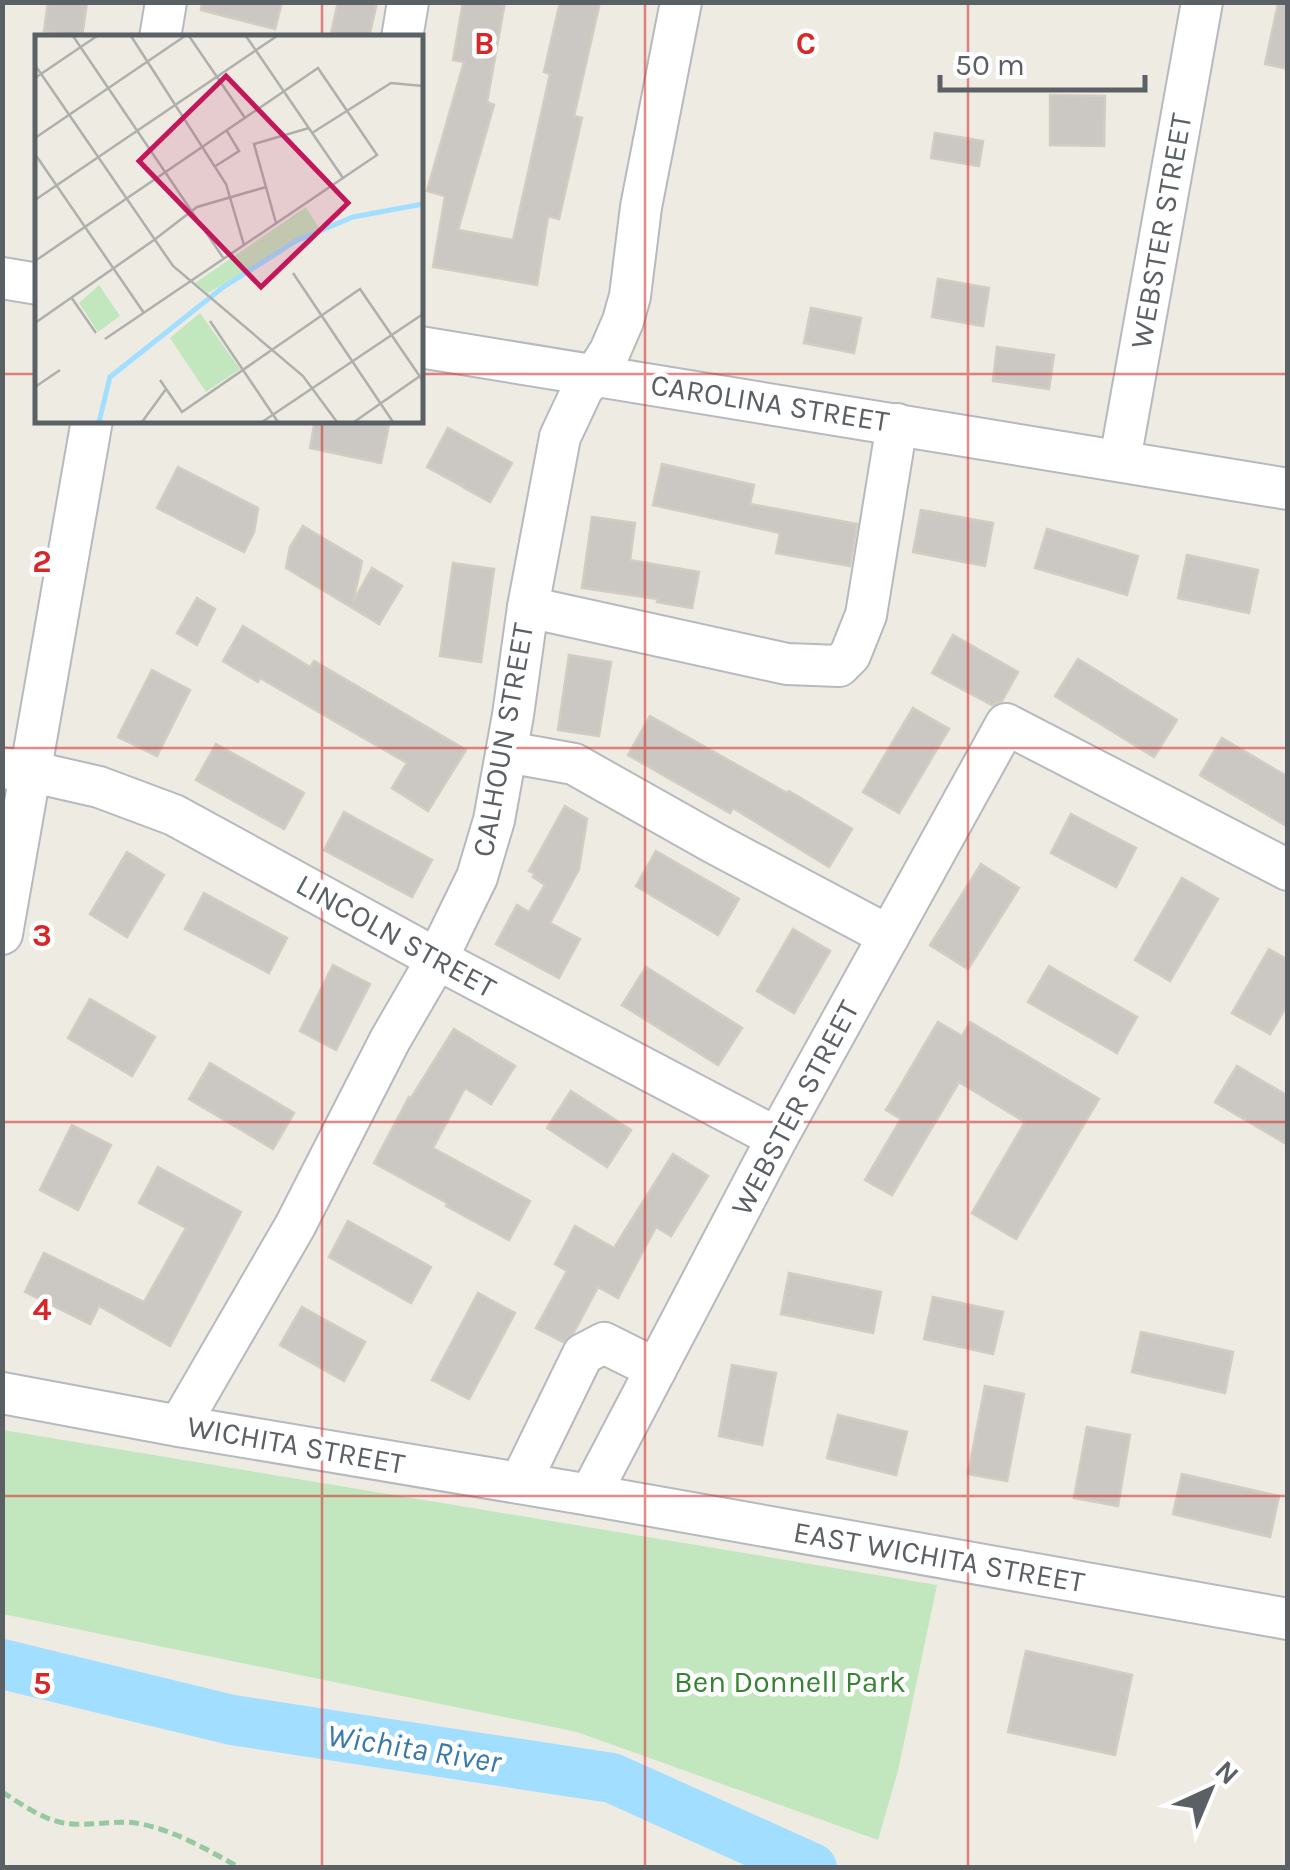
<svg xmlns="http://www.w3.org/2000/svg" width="1290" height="1870" viewBox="0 0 1290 1870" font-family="Karla,sans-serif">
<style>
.green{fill:#c2e7bf}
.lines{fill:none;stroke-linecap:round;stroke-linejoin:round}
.river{stroke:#a2deff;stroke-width:50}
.building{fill:#cbc7c2;stroke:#d3ccc1;stroke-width:2.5}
.minor-casing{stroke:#b6b9be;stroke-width:44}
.path{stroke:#97c8a1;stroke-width:5;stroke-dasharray:10 5;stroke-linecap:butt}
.minor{stroke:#fff;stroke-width:40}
.grid{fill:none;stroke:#d62828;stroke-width:2.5;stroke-opacity:0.55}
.labels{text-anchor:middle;stroke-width:9;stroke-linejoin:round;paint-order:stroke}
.street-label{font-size:30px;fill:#5b6064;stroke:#fff}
.park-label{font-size:30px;fill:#358432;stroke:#fff}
.water-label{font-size:32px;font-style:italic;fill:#3a7aab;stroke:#fff}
.inset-river{fill:none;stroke:#a2deff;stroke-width:5}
.inset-road{fill:none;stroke:#afafac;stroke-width:2.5}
.view{fill:#c2185b;fill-opacity:0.15;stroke:#c2185b;stroke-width:5}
.inset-edge{fill:none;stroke:#5b6064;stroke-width:5}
.grid-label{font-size:32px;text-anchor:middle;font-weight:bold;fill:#d62828;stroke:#fff;stroke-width:9;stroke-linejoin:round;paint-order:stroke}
</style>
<rect width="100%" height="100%" fill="#eeebe3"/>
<polygon class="green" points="3,1430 937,1585 898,1771 878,1840 577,1732 3,1614"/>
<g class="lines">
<polyline class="river" points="2,1664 232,1720 612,1778 812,1868"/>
</g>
<g class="building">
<polygon points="48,2 87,2 82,37 44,31"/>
<polygon points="202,2 282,2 275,29 201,10"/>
<polygon points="338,2 377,2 369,38 330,38"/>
<polygon points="463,2 505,2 487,102 494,105 458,230 513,240 550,74 544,72 560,2 600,2 574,116 582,118 559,219 548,216 537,285 433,267 445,196 427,191 464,62 453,60"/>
<polygon points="1278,4 1288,5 1288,69 1265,64"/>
<polygon points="1050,95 1105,96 1104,146 1050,145"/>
<polygon points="935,133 983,141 979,166 931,158"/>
<polygon points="938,279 989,288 983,326 932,317"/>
<polygon points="811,308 861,318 854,353 804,343"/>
<polygon points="997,347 1054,355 1049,389 993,381"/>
<polygon points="315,420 390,420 381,463 310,448"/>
<polygon points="448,428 512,463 490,502 463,487 464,482 462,486 427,467"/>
<polygon points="662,464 754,485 750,504 857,524 850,566 776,553 780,533 653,505"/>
<polygon points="178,467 258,508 254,532 244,552 157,508"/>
<polygon points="921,510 993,523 985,566 913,552"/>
<polygon points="592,517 635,523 630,560 699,572 692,608 657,602 658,599 582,588"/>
<polygon points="303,526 362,561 353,602 372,568 402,586 379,624 286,568 290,547"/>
<polygon points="1047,529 1138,556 1127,595 1035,568"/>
<polygon points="1187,555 1258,570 1249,613 1178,598"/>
<polygon points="453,563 494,569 481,662 440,656"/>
<polygon points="197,598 215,609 197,645 177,633"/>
<polygon points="243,626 310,667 314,661 466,750 428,811 392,788 407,763 260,678 258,682 223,661"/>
<polygon points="953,635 1018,672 1002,701 992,705 932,673"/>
<polygon points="569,655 611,662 599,736 558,730"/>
<polygon points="1078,659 1177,720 1154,757 1055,696"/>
<polygon points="152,670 190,690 157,756 118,737"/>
<polygon points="913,708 949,729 899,813 863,792"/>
<polygon points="650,716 787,793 789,791 852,829 829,867 733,808 730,813 628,755"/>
<polygon points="1222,738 1288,777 1288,827 1200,775"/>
<polygon points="216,744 304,793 284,829 196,780"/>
<polygon points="565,806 587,819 579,869 550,923 580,939 559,978 496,944 517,905 529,912 545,885 533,877 535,874 529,871"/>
<polygon points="344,812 432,860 412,897 324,850"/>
<polygon points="1071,814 1136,848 1116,887 1051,853"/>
<polygon points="656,851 739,899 718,935 636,886"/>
<polygon points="127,852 164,875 127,937 90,914"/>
<polygon points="981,864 1019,888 968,969 930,945"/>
<polygon points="1182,878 1218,899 1170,981 1135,960"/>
<polygon points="204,893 287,938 269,973 185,929"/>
<polygon points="793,929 830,951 794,1013 757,991"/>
<polygon points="1269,949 1288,960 1288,1004 1270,1034 1232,1013"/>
<polygon points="333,965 370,984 336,1050 300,1031"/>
<polygon points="1049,966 1137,1017 1117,1053 1028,1002"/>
<polygon points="646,967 742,1028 718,1065 622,1005"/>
<polygon points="90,999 155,1037 132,1076 68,1038"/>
<polygon points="938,1022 962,1036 970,1022 1099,1099 1016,1239 972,1213 1025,1122 959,1082 892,1195 865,1180 901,1119 886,1110"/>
<polygon points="454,1029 515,1066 491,1104 465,1088 433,1148 530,1201 509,1240 446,1206 447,1203 374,1163 409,1097 411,1098"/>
<polygon points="210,1063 294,1113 273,1149 189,1099"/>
<polygon points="1237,1066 1288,1096 1288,1145 1215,1102"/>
<polygon points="571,1091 631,1130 607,1167 547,1128"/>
<polygon points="72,1125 111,1145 78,1210 40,1190"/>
<polygon points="673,1154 708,1176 671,1236 656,1227 618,1298 598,1287 574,1332 563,1342 536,1328 567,1271 555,1264 575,1226 614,1248"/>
<polygon points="158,1167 241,1212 170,1346 99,1306 90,1324 25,1292 44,1253 144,1302 186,1228 139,1203"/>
<polygon points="348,1221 431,1267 411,1303 329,1257"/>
<polygon points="789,1273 881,1292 873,1333 781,1314"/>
<polygon points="478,1293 515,1313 469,1399 432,1380"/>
<polygon points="933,1297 1003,1312 993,1354 924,1339"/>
<polygon points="302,1307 365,1342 344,1381 280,1345"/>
<polygon points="1141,1332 1233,1352 1225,1393 1132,1372"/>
<polygon points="732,1365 776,1373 762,1445 719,1436"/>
<polygon points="985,1386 1024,1394 1007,1481 968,1474"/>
<polygon points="838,1415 907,1432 896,1475 827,1458"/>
<polygon points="1087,1427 1130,1435 1118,1506 1074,1498"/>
<polygon points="1182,1474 1279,1496 1270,1537 1173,1514"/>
<polygon points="1026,1651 1132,1675 1115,1755 1008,1732"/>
</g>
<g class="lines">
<g class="minor-casing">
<g id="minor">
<polyline points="160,38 166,2"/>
<polyline points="402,38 408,2"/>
<polyline points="2,278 38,284"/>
<polyline points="420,347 1288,489"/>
<polyline points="1120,460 1202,2"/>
<polyline points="528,607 787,664 839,666 850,655 866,615 897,424"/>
<polyline points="507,752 574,764 714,843 889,936"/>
<polyline points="2,768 29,771 99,787 174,815 437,959 777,1138"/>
<polyline points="2,934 92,420"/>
<polyline points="2,1393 179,1426 590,1495 1288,1619"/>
<polyline points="179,1426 295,1226 390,1040 437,959 477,877 494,820 513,715 528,607 560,437 583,388 595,375 610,351 623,321 630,296 641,207 681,2"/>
<polyline points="520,1483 583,1354 604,1343 656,1369"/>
<polyline points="590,1495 777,1138 1006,724 1288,870"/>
</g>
</g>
<path class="path" d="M2,1792C23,1805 47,1823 72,1824C96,1826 118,1819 141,1824C176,1831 210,1851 240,1868"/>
<use href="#minor" class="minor"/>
</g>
<path class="grid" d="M322,2V38M645,2V1868M968,2V1868M2,374H38M420,374H1288M322,420V1868M2,748H1288M2,1122H1288M2,1496H1288"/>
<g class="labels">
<g class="street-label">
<text transform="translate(1161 231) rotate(-80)" y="10">WEBSTER STREET</text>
<text transform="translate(770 403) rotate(9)" y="10">CAROLINA STREET</text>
<text transform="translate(503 740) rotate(-80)" y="10">CALHOUN STREET</text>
<text transform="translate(396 936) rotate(29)" y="10">LINCOLN STREET</text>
<text transform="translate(795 1108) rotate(-62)" y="10">WEBSTER STREET</text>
<text transform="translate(296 1445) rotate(10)" y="10">WICHITA STREET</text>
<text transform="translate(939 1557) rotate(10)" y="10">EAST WICHITA STREET</text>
</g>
<g class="park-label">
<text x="790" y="1692">Ben Donnell Park</text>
</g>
<g class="water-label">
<text transform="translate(414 1748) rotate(9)" y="11">Wichita River</text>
</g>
</g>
<g transform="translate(35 35)">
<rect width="388" height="388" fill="#eeebe3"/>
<path d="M271,172L284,193L173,258L160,248ZM64,250L85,281L63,297L44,268ZM165,278L205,334L171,357L135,303Z" fill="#c2e7bf"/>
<path class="inset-river" d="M64,387L75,342L187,253L261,206L318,182L388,169"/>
<path class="inset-road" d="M38,1L189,224M96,1L191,149L209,210M154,1L210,83M211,1L308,143M0,30L138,231L268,341L302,387M0,43L62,1M277,98L356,48L388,51M0,103L150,1M0,119L109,278M179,132L204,116L192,96M0,165L242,1M241,188L219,109L274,93M119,205L162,172L231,152M0,226L283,33L342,120L70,304M258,238L358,387M36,262L61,298M175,286L243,387M0,288L119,205M125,345L147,377L325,254L388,346M0,352L25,335M107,387L131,354M227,387L388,279M319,387L385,341"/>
<path class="view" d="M191,41L313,168L226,252L104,126Z"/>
<rect width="388" height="388" class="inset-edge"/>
</g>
<g class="grid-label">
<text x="484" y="54">B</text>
<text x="806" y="54">C</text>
<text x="42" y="572">2</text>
<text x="42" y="946">3</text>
<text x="42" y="1320">4</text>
<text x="42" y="1694">5</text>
</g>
<rect width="1290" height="1870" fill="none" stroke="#5b6064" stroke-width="10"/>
<g transform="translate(1210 1790) rotate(44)" stroke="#ffffff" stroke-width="8" paint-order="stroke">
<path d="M0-8L18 38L0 25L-18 38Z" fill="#5b6064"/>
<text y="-15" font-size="28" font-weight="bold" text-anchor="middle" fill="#5b6064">N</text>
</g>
<path d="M940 75v15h205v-15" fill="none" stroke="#5b6064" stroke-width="5"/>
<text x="955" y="75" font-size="30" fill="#5b6064" stroke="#ffffff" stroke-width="8" paint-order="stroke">50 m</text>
</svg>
